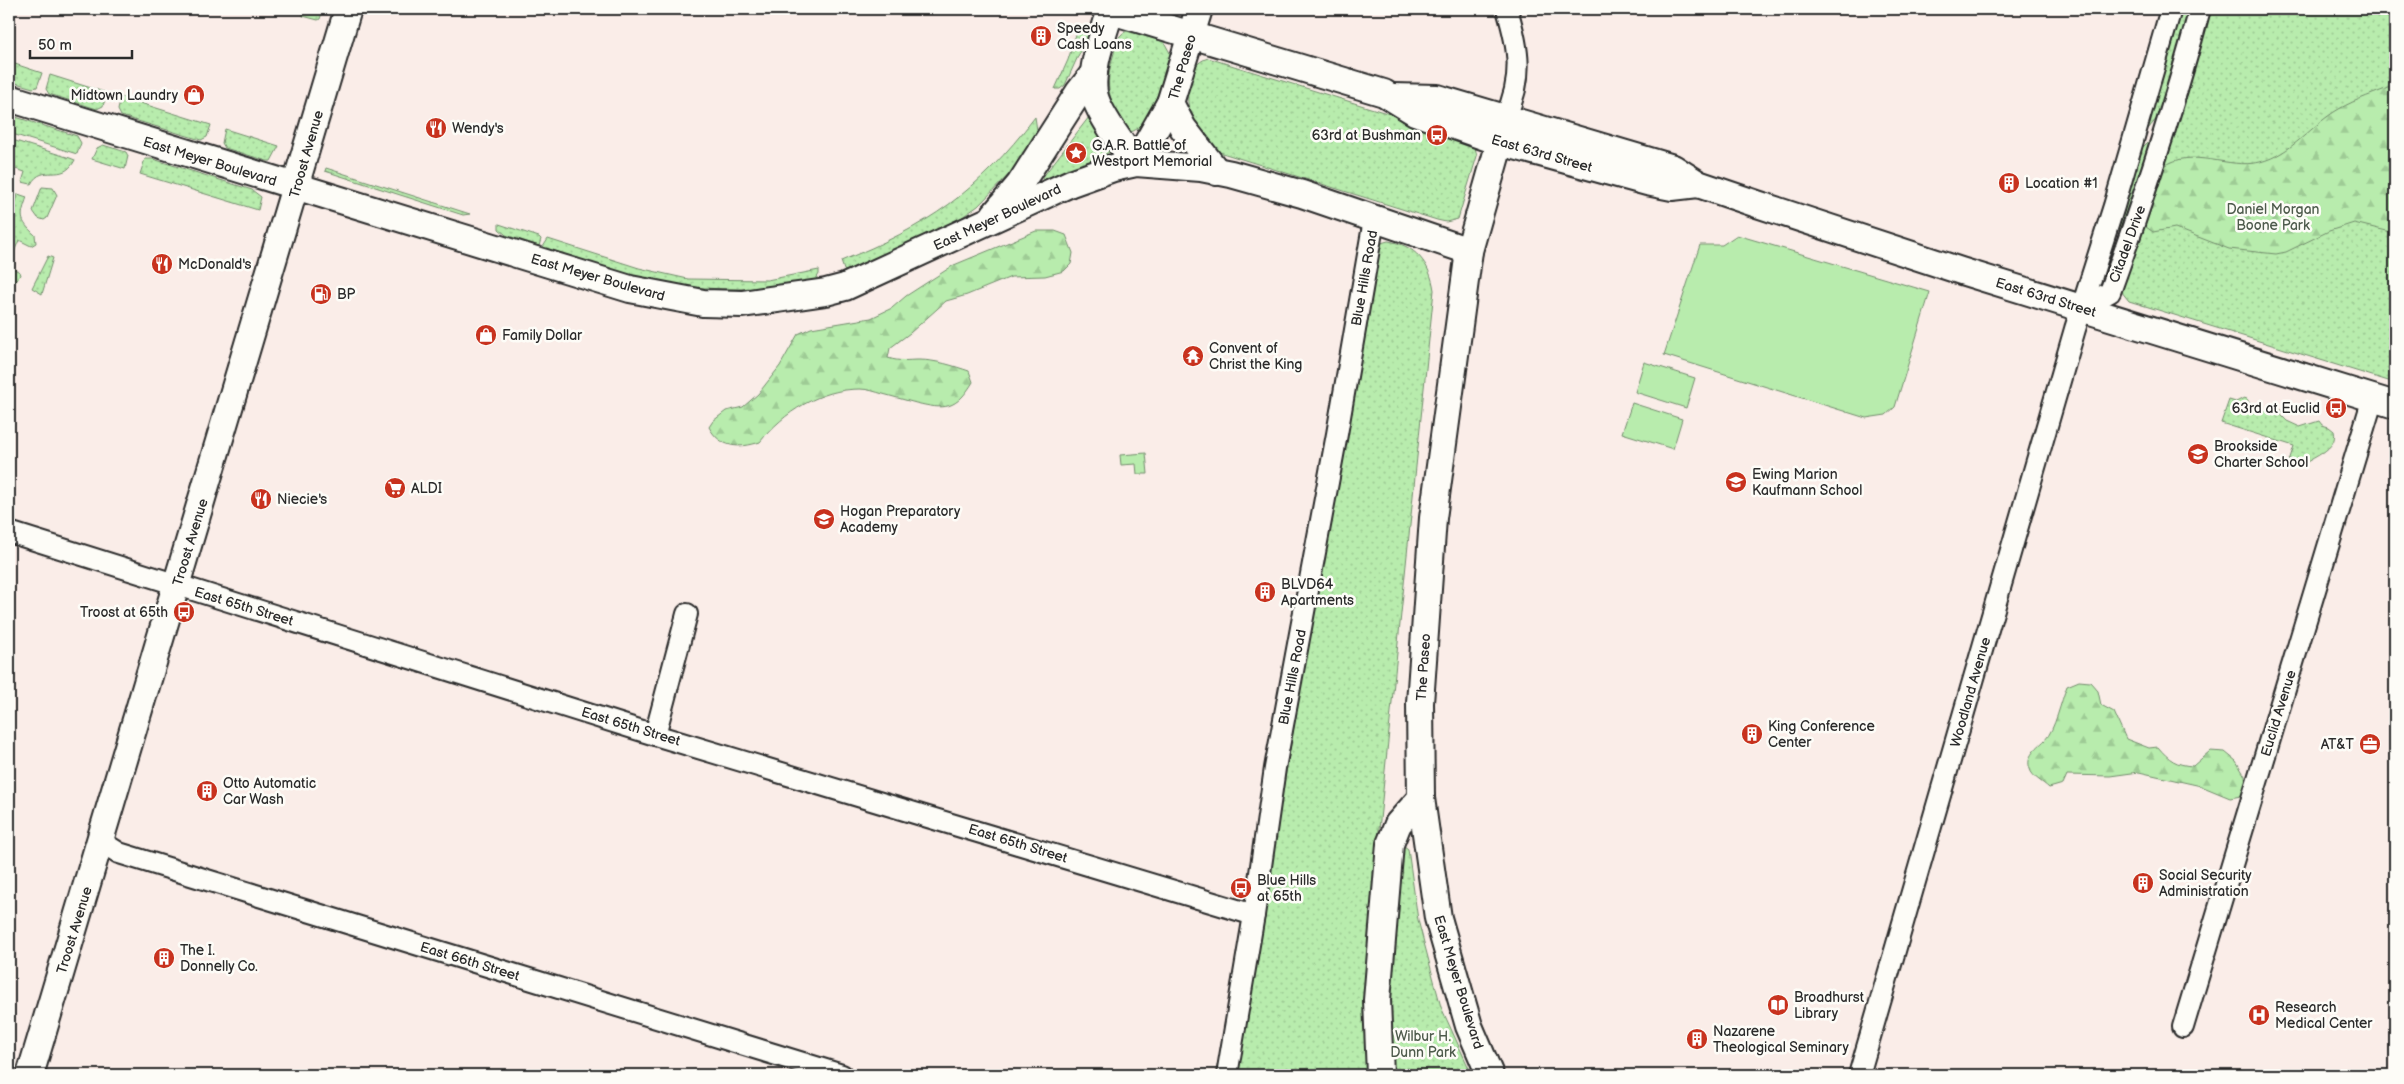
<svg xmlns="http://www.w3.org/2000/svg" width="2404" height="1084" viewBox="0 0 2404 1084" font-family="'Balsamiq Sans',sans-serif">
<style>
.grass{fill:url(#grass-dots);stroke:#728c6c}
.forest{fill:url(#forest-firs);stroke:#728c6c}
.garden{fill:#b8ecad;stroke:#728c6c}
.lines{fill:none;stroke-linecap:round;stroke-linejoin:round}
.minor-casing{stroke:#2b2b2b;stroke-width:24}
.major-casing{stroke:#2b2b2b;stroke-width:30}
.minor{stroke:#fdfcf7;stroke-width:20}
.major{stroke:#fdfcf7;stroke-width:26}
.labels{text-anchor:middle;stroke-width:5;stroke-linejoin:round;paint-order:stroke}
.poi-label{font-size:14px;fill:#2b2b2b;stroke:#fdfcf7;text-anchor:start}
.street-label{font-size:14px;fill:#2b2b2b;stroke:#fdfcf7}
.park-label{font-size:14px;fill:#4e5b4c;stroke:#fdfcf7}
</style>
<defs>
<pattern id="grass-dots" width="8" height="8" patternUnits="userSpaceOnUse" patternTransform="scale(1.25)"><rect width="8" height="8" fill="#b8ecad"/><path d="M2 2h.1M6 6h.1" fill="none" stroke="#9ecb95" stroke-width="1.8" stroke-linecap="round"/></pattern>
<pattern id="forest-firs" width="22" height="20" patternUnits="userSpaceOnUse" patternTransform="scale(1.25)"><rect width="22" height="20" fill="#b8ecad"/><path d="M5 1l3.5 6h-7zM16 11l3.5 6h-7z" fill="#9ecb95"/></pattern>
</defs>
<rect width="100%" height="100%" fill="#faede8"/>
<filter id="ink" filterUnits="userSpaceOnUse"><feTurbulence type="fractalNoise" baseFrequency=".02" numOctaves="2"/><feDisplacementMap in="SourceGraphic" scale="10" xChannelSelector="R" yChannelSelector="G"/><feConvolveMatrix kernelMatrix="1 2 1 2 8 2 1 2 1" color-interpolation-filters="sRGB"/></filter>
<g filter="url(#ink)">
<g class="grass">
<polygon points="303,9 323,9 320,19 318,20 303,16"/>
<polygon points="2180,9 2190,9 2158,117 2148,129 2146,127"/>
<polygon points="2207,9 2395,9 2395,383 2129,301 2121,291"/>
<polygon points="1078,28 1092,33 1092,38 1079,54 1065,85 1060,89 1055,89 1068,60"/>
<path d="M1127,31L1164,42L1170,53C1165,71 1151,131 1129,132C1109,101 1103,90 1114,53C1116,44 1117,35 1127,31Z"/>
<path d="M1208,58L1468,138L1474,143L1477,156L1458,219L1446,222L1437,220L1219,152C1196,136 1182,109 1190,81C1193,69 1196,62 1208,58Z"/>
<polygon points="9,62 42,73 37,87 33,88 9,81"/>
<polygon points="50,75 107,93 103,106 97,109 49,94 46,89"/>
<polygon points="121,97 211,125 207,137 201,140 121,116 118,110"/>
<polygon points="9,115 77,136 81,143 77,154 9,133"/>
<path d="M1035,117L1037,130L1028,155L978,206L945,229L848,272L844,270L841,261C928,226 977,193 1035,117Z"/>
<polygon points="1089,117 1093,117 1113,149 1110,152 1043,183 1042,178"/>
<polygon points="225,129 279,146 271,161 267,161 225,148 222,143"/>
<path d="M9,139L70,158L75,160C62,185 43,162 31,184L22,182L25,172L9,167Z"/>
<polygon points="2148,142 2151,142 2123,229 2117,230 2116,227 2139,151"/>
<polygon points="103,145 126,152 128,156 125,169 92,159 97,148"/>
<polygon points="145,159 153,159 252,190 261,197 258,210 140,174"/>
<polygon points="326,168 470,214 463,215 325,171"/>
<polygon points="42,187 53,188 57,195 47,218 44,220 38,218 33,211"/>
<path d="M18,194L27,197C20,217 19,220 35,235L36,243L31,246L19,240L9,264V200L16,202Z"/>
<polygon points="499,224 539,237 541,239 539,246 506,235 499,229"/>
<path d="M548,239L639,268L688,279L767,280L819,270V274L815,281C769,289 725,292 679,285C633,279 587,261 543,247Z"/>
<path d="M1388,241C1415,245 1430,263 1434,290L1376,859L1370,1075H1233L1378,247L1381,243Z"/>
<polygon points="48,256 53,258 42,294 32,288"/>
<polygon points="12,268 20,272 21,275 11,285 9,284 9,273"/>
<path d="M2244,398L2247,399L2250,404L2272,414L2282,410L2281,415L2287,421L2300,427L2319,421L2322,425L2329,427L2334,431C2339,450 2311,457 2300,467L2288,464L2294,446L2221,423L2229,400L2236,402Z"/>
<polygon points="1403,845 1408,849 1418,920 1441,1007 1472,1075 1393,1075 1390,975"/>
</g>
<g class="forest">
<path d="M2395,85V233L2354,223L2329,231L2286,252L2276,254L2229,249L2175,228L2153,232L2142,224C2146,212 2156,172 2163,167C2192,146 2228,170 2260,162C2292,154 2311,125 2339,109C2356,99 2377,93 2395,85Z"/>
<path d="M1036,231H1055L1066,235L1073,253L1071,264L1064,271L1045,276L1011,277L967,295L946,301L910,333L890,348L888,358C900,362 907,360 919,360C936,360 954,366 969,371L973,382C956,410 945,410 916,403C905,400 894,397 883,394C876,392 868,389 860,389C820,389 784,412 760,442C739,449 720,448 709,427L713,421L726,411L743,407L758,394L780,366L798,334L811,328L871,318L892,308L906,296L954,265Z"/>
<path d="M2079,681L2090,682L2098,691L2101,705L2114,712L2126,739L2149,748L2158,747C2169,760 2176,765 2193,766L2210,751L2225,752L2236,761L2245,776L2246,786L2241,796L2230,798L2201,786L2139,772L2110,776L2067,775L2063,784L2049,788C2043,782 2032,777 2030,769C2025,756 2037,748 2045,740C2055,730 2061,701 2067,686Z"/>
</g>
<g class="garden">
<polygon points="1737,235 1930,292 1895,407 1886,415 1866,418 1664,355 1700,245 1722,245"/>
<polygon points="1644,362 1695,378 1686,408 1635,392"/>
<polygon points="1632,403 1682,419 1673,449 1622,433"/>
<polygon points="1146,453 1148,474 1137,474 1136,464 1121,465 1120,455"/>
</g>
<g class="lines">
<g class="minor-casing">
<g id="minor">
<path d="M1505,118C1524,78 1519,49 1507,9"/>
<path d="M2081,308L2110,292C2144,198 2174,105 2200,9"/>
<polyline points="9,532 655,735 1254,915"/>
<polyline points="655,735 687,614"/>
<polyline points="100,841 119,853 842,1075"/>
<polyline points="2183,1027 2373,398"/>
<polyline points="1227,1075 1254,915 1275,768 1337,434 1374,220"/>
<polyline points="1859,1075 2075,329 2114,206 2171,9"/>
</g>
</g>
<g class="major-casing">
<g id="major">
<polyline points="1105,9 1384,93 1415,112 1500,142 1647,182 1672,187 1698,184"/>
<path d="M1111,9C1104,34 1090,66 1094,93C1097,111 1124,148 1136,163"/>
<polyline points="1392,97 1437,98 1673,168 1698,184 1757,204 1961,271 2395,405"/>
<polyline points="9,98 630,289 703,303 742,304 826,292 845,287 1071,183 1113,168 1136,163 1201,168 1231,174 1302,194 1469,251"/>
<polyline points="1170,103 1183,128 1217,172"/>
<polyline points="1136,163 1170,103 1199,9"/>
<polyline points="994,215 1020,184 1079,92 1094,73"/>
<polyline points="30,1075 348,9"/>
<polyline points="1380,1075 1377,1000 1390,844 1398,824 1421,798"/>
<polyline points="1490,1075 1469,1026 1438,918 1421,798 1420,703 1433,518 1469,251 1500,142 1505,135 1512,134 1538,138"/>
</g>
</g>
<use href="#minor" class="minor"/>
<use href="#major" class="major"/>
</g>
</g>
<defs>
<g id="building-disc" transform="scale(1.125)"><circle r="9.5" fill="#c8321e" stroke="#fdfcf7"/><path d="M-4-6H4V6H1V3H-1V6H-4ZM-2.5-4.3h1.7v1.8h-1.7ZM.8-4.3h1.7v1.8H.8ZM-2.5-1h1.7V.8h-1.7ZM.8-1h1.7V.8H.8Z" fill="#fff"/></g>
<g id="shop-disc" transform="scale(1.125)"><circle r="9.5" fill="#c8321e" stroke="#fdfcf7"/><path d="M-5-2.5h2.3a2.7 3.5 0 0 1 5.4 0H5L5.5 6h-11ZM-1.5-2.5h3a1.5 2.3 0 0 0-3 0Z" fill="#fff"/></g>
<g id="restaurant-disc" transform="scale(1.125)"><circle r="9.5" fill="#c8321e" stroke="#fdfcf7"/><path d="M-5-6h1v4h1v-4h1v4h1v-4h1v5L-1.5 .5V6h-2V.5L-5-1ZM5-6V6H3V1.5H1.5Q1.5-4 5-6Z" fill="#fff"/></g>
<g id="bus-disc" transform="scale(1.125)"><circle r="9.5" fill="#c8321e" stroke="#fdfcf7"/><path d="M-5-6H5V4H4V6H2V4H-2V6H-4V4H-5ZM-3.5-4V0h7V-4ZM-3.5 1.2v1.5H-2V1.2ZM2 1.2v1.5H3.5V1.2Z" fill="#fff"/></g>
<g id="sight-disc" transform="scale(1.125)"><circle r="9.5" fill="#c8321e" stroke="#fdfcf7"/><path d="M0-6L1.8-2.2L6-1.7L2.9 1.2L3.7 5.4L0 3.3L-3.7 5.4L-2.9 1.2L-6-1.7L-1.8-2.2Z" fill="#fff"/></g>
<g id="fuel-disc" transform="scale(1.125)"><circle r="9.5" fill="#c8321e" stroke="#fdfcf7"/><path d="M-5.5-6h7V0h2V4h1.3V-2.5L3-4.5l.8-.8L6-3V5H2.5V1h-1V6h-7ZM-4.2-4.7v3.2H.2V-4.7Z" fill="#fff"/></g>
<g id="temple-disc" transform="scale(1.125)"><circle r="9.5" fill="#c8321e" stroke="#fdfcf7"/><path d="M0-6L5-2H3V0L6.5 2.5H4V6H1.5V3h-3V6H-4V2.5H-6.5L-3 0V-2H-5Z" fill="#fff"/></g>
<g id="school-disc" transform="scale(1.125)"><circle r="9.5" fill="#c8321e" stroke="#fdfcf7"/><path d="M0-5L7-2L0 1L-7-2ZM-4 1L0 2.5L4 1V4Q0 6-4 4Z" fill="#fff"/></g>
<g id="supermarket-disc" transform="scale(1.125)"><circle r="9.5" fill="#c8321e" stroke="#fdfcf7"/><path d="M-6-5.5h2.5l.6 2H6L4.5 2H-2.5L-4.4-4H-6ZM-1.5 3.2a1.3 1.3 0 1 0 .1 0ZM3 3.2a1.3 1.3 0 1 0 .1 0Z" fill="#fff"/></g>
<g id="office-disc" transform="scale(1.125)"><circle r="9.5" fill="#c8321e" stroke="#fdfcf7"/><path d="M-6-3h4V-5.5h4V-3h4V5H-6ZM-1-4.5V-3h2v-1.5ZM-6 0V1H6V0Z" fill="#fff"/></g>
<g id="library-disc" transform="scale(1.125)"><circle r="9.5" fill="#c8321e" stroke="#fdfcf7"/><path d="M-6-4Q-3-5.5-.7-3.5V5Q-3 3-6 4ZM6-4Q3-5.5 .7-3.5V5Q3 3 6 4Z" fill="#fff"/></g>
<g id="hospital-disc" transform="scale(1.125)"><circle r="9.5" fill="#c8321e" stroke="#fdfcf7"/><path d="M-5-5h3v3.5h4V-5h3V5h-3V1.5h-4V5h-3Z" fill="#fff"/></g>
</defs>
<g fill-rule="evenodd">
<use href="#building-disc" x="1041" y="36"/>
<use href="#shop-disc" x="194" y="95"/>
<use href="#restaurant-disc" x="436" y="128"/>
<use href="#bus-disc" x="1437" y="135"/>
<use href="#sight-disc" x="1076" y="153"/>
<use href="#building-disc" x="2009" y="183"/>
<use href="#restaurant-disc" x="162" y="264"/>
<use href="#fuel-disc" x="321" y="294"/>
<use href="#shop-disc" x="486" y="335"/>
<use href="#temple-disc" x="1193" y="356"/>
<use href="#bus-disc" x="2336" y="408"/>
<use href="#school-disc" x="2198" y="454"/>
<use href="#school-disc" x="1736" y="482"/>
<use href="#supermarket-disc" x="395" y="488"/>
<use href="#restaurant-disc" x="261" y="499"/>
<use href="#school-disc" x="824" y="519"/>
<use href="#building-disc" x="1265" y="592"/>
<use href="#bus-disc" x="184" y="612"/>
<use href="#building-disc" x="1752" y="734"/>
<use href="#office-disc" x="2370" y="744"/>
<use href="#building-disc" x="207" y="791"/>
<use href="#building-disc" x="2143" y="883"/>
<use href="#bus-disc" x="1241" y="888"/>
<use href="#building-disc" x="164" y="958"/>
<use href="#library-disc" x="1778" y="1005"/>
<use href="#hospital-disc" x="2259" y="1015"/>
<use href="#building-disc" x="1697" y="1039"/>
</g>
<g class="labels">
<g class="poi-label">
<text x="1057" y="33">Speedy<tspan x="1057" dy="16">Cash Loans</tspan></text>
<text x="178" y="100" text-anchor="end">Midtown Laundry</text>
<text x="452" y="133">Wendy's</text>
<text x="1421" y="140" text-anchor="end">63rd at Bushman</text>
<text x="1092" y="150">G.A.R. Battle of<tspan x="1092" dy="16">Westport Memorial</tspan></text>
<text x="2025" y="188">Location #1</text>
<text x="178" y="269">McDonald's</text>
<text x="337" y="299">BP</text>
<text x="502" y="340">Family Dollar</text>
<text x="1209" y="353">Convent of<tspan x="1209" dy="16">Christ the King</tspan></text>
<text x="2320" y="413" text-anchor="end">63rd at Euclid</text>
<text x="2214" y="451">Brookside<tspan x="2214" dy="16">Charter School</tspan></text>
<text x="1752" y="479">Ewing Marion<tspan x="1752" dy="16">Kaufmann School</tspan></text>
<text x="411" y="493">ALDI</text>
<text x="277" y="504">Niecie's</text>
<text x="840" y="516">Hogan Preparatory<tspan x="840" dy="16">Academy</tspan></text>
<text x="1281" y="589">BLVD64<tspan x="1281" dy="16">Apartments</tspan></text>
<text x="168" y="617" text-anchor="end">Troost at 65th</text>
<text x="1768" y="731">King Conference<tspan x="1768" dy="16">Center</tspan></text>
<text x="2354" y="749" text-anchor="end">AT&amp;T</text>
<text x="223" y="788">Otto Automatic<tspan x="223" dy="16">Car Wash</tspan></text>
<text x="2159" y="880">Social Security<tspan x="2159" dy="16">Administration</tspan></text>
<text x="1257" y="885">Blue Hills<tspan x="1257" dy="16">at 65th</tspan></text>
<text x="180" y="955">The I.<tspan x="180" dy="16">Donnelly Co.</tspan></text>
<text x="1794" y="1002">Broadhurst<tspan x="1794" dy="16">Library</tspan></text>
<text x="2275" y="1012">Research<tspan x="2275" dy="16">Medical Center</tspan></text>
<text x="1713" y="1036">Nazarene<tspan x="1713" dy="16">Theological Seminary</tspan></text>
</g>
<g class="street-label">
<text transform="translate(1182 67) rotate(-74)" y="5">The Paseo</text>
<text transform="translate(1542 153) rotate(16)" y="5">East 63rd Street</text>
<text transform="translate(306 154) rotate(-74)" y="5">Troost Avenue</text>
<text transform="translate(210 161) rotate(17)" y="5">East Meyer Boulevard</text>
<text transform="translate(997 217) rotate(-25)" y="5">East Meyer Boulevard</text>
<text transform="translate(2127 244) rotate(-70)" y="5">Citadel Drive</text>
<text transform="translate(598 277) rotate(16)" y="5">East Meyer Boulevard</text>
<text transform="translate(1364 278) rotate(-80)" y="5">Blue Hills Road</text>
<text transform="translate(2046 297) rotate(17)" y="5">East 63rd Street</text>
<text transform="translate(190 542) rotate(-73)" y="5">Troost Avenue</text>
<text transform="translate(244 606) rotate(17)" y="5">East 65th Street</text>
<text transform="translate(1423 667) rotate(-86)" y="5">The Paseo</text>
<text transform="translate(1292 677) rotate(-79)" y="5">Blue Hills Road</text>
<text transform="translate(1970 692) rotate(-74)" y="5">Woodland Avenue</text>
<text transform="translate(2278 713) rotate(-73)" y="5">Euclid Avenue</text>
<text transform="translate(631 726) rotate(17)" y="5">East 65th Street</text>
<text transform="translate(1018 843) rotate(17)" y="5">East 65th Street</text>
<text transform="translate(74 930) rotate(-73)" y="5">Troost Avenue</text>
<text transform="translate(470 961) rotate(17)" y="5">East 66th Street</text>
<text transform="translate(1459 982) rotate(73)" y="5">East Meyer Boulevard</text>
</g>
<g class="park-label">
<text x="2273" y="214">Daniel Morgan<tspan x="2273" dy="16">Boone Park</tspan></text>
<text x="1423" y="1041">Wilbur H.<tspan x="1423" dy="16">Dunn Park</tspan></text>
</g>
</g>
<rect width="2404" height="1084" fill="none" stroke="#fdfcf7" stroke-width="30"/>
<rect x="15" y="15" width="2374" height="1054" fill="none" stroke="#2b2b2b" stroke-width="2" filter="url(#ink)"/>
<path d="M30 50v8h102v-8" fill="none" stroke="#2b2b2b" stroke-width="2.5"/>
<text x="38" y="50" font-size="15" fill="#2b2b2b" stroke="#fdfcf7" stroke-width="4" paint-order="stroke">50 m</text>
</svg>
